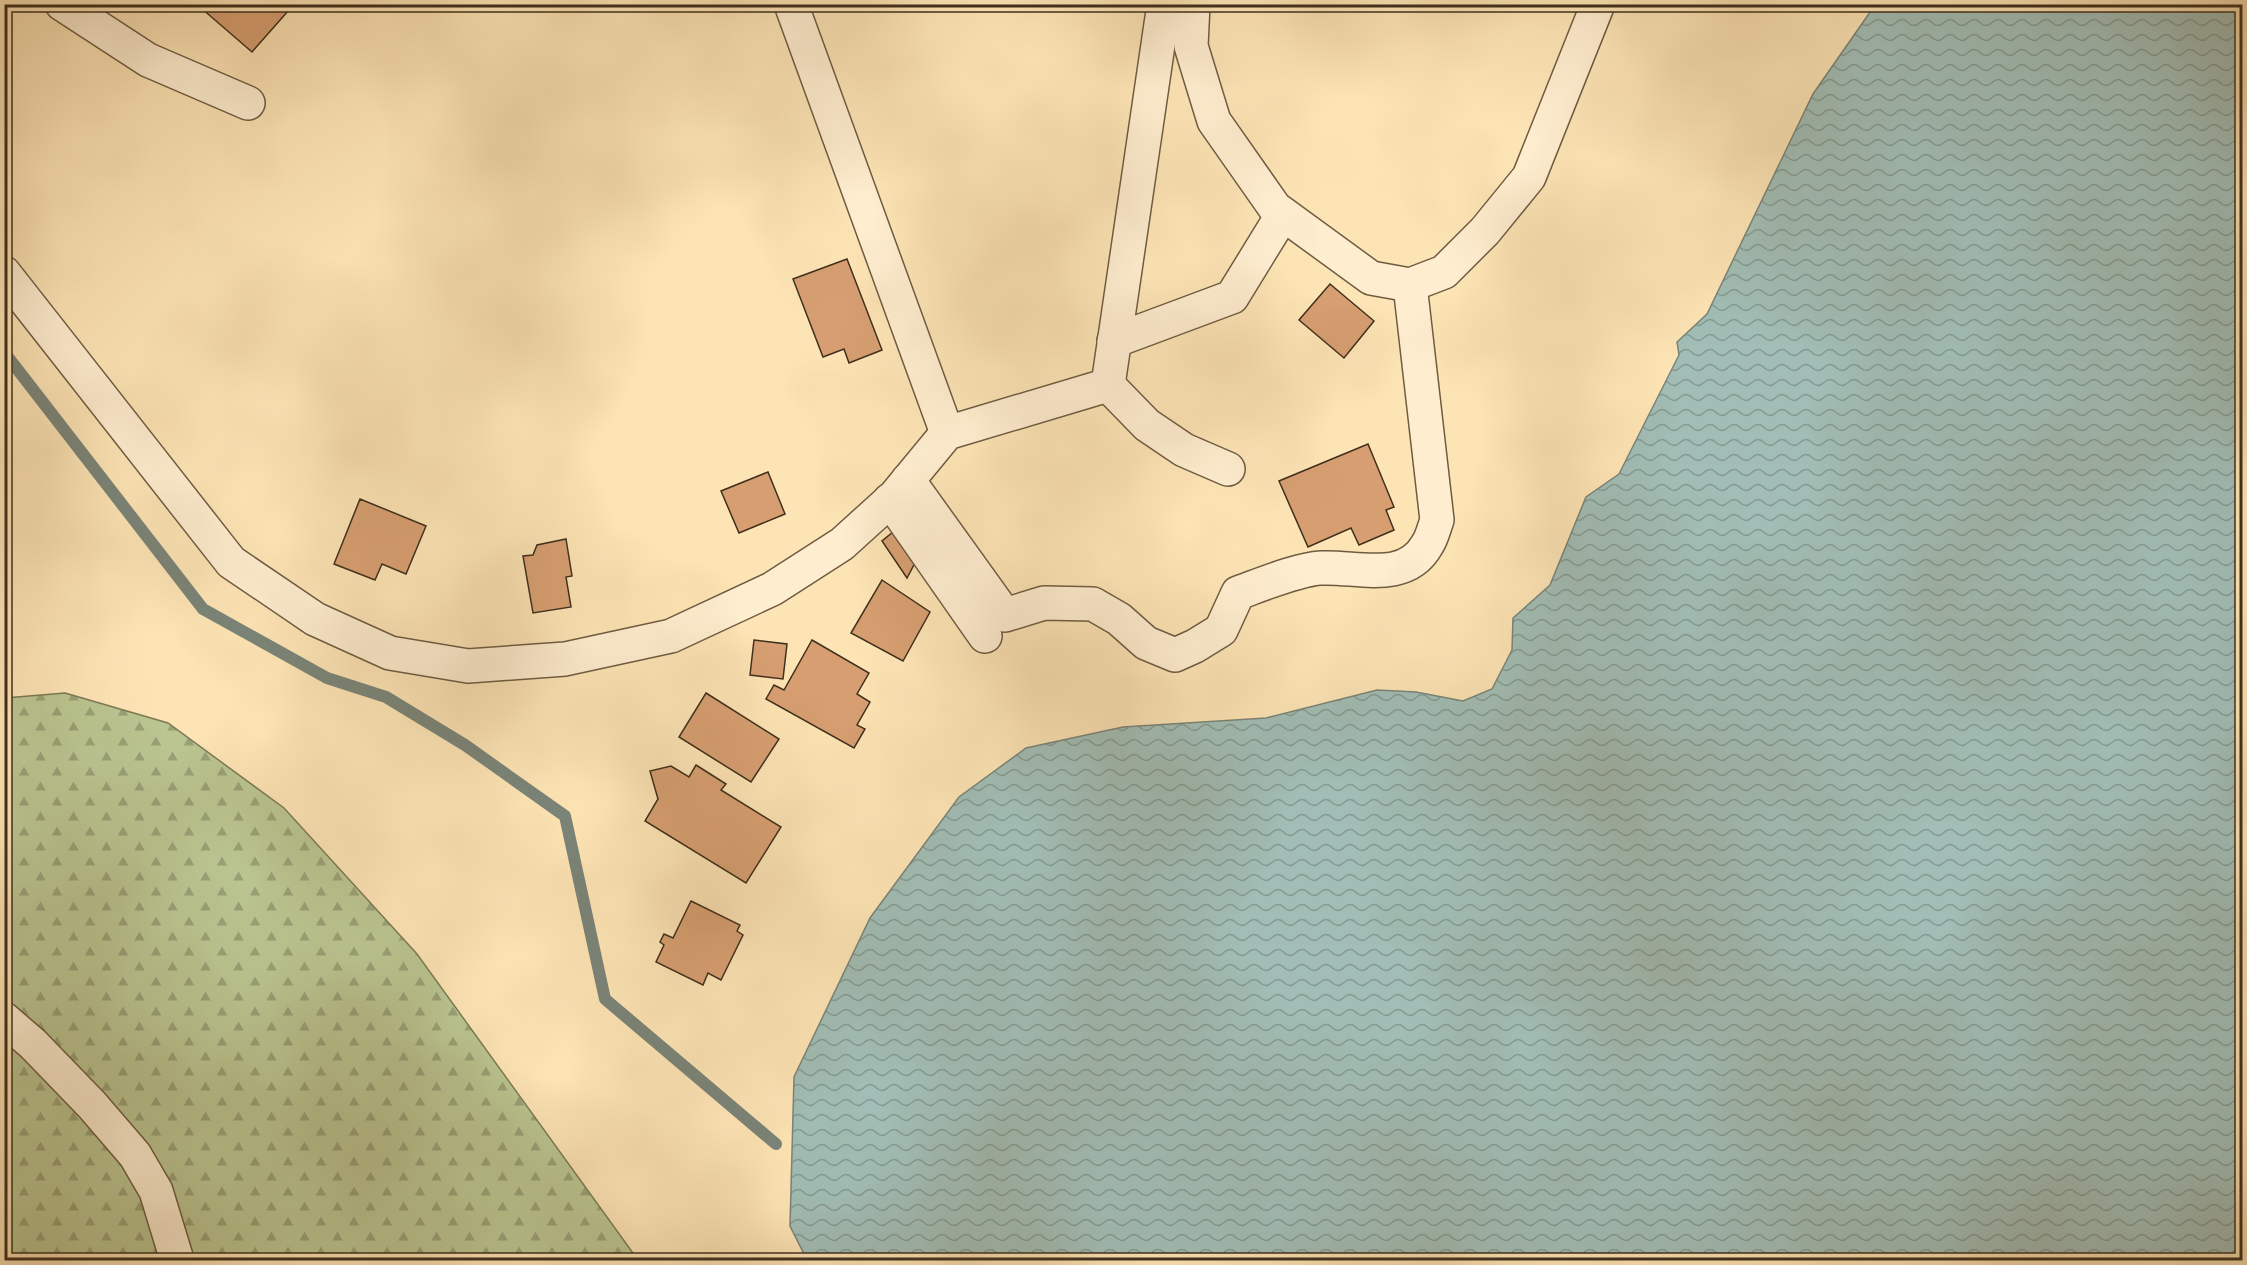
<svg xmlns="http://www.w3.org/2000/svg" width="2247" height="1265" viewBox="0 0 2247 1265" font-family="'IM FELL DW Pica',serif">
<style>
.forest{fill:url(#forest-firs);stroke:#7c7a56;stroke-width:1.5}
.water{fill:url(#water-waves);stroke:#7a8478;stroke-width:1.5}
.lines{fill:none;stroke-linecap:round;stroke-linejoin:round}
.stream{stroke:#7a8478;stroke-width:12}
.building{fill:#d79f71;stroke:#3f2f1c;stroke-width:1.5}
.minor-casing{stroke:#6e5c42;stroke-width:36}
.minor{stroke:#feedcf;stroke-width:33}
</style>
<defs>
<pattern id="forest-firs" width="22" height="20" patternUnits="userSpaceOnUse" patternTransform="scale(1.5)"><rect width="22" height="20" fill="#bac591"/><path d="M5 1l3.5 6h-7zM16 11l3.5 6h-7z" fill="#99a076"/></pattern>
<pattern id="water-waves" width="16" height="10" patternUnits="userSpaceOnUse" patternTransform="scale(1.5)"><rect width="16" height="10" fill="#a1bdb5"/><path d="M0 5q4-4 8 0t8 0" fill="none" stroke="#859a92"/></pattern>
</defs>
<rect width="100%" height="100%" fill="#fde4b5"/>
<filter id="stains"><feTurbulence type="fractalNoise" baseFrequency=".00333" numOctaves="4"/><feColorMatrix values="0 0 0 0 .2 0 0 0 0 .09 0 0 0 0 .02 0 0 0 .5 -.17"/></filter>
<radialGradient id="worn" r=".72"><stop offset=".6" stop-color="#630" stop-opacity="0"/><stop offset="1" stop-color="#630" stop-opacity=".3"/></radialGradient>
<polygon class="forest" points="65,693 168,723 284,808 417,954 638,1260 5,1260 5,698"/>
<polygon class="water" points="1875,5 2242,5 2242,1260 807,1260 790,1226 794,1077 870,918 959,797 1026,748 1123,727 1266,718 1377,690 1416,692 1463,701 1492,689 1512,650 1513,618 1550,585 1586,497 1619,474 1679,355 1677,342 1707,314 1813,94"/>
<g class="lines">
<polyline class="stream" points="4,352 203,609 327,678 386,697 465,745 565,816 605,999 776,1144"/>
</g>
<g class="building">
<polygon points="204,4 280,4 288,11 252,52 201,8"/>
<polygon points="847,259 882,350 849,363 844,349 823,357 793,279"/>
<polygon points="1330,284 1374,321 1344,358 1299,320"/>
<polygon points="1368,444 1394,507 1386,510 1394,530 1359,545 1351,528 1308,547 1279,481"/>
<polygon points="768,472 785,514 739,533 721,491"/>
<polygon points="360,499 426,526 406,574 382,564 375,580 334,564"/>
<polygon points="899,527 918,557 907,578 882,541"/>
<polygon points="566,539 572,576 566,577 571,607 533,613 523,556 533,555 537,545"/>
<polygon points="882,580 930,612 903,661 851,633"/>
<polygon points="754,640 787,644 783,679 750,675"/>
<polygon points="812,640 869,673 857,694 870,702 857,725 865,729 854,748 766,699 774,685 784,690"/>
<polygon points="706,693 779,739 751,782 679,737"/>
<polygon points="696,765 726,784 721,790 781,827 746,883 645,821 658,799 650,771 671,766 689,777"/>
<polygon points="691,901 740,925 737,931 743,935 721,980 708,973 703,985 656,962 664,945 660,942 664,934 673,938"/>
</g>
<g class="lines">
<g class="minor-casing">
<g id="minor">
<polyline points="62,4 148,60 248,103"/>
<polyline points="791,4 947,433"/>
<polyline points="1193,4 1191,46 1214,121 1275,208 1371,278 1410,285 1444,272 1485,231 1529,177 1598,4"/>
<polyline points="4,273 231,562 315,619 390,653 468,666 565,659 671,636 772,589 842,544 895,496 947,433 1108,385 1164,4"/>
<polyline points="1114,341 1232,297 1283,214"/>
<polyline points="1108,385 1147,425 1184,450 1228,469"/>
<path d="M908,480L1005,615L1044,603L1093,604L1119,619L1146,643L1175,655L1195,646L1221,630L1238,593C1260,585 1299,569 1321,568C1357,566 1405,584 1427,545C1432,538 1434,528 1437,520L1410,285"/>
<polyline points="890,500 985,636"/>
<polyline points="4,1019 33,1044 92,1105 135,1155 156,1191 177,1260"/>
</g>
</g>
<use href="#minor" class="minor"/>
</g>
<rect width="2247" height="1265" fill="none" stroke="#fde4b5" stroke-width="24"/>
<rect x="6" y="6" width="2235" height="1253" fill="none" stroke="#3f2f1c" stroke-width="3"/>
<rect x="12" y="12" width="2223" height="1241" fill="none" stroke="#3f2f1c" stroke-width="1.5"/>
<rect width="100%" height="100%" filter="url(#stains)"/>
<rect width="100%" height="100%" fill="url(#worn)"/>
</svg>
